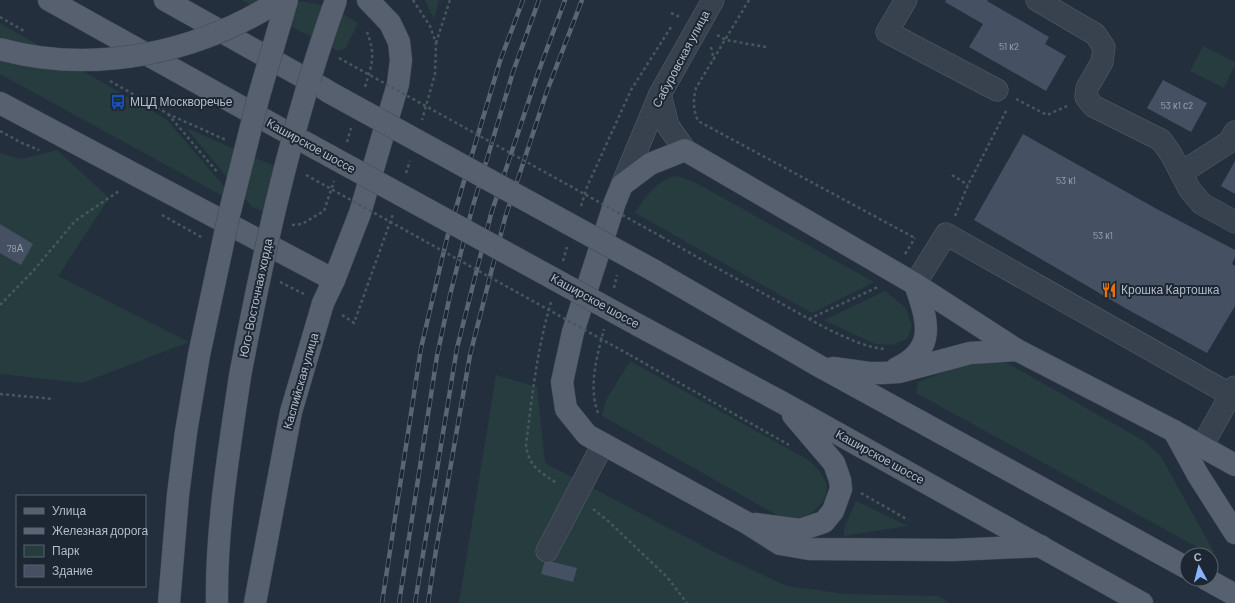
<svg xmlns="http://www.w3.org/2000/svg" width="1235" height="603" viewBox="0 0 1235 603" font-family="Barlow,sans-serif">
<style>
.green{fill:#263c3f}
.building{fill:#455162}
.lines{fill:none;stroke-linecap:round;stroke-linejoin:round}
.minor-casing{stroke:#565f6c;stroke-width:23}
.major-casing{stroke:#414a57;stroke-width:23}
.path{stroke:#44595c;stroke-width:2.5;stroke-dasharray:3 3;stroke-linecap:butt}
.minor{stroke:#38414e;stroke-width:22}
.major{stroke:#56606e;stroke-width:22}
.rail-casing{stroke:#5a6575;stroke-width:4.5}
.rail{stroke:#1d2633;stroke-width:3;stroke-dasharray:9;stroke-linecap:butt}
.major-bridge-casing{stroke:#414a57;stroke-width:23;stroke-linecap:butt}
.path-bridge{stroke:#44595c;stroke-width:2.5;stroke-dasharray:3 3;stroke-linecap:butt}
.major-bridge{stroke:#56606e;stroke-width:22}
.labels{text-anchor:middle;stroke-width:4;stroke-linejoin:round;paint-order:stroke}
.number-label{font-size:10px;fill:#98a1af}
.street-label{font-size:12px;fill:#b4bcc9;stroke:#1d2633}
.poi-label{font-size:12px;fill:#b4bcc9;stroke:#1d2633;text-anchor:start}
</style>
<rect width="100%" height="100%" fill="#242f3e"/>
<g class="green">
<polygon points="242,0 293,0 329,6 358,23 345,49 338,51"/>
<polygon points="425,0 439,0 434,19"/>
<polygon points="0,23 167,120 241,206 0,74"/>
<polygon points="1203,46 1235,62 1235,65 1224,88 1190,71"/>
<polygon points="186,128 295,175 284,218 252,207"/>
<polygon points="57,150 109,198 58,276 189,342 82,383 0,374 0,153 21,159"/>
<path d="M677,176L696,183L874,282L812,313L635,213C645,197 657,179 677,176Z"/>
<polygon points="885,291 906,308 912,326 907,339 893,345 875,344 824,320"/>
<polygon points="993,359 1007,363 1144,441 1160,455 1214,552 1208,553 916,393 918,382 975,360"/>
<path d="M630,361L810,461C816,467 827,478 827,487C827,503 811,517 796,518C790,518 783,516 777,515L602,416L606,400Z"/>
<polygon points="496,375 537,387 545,463 716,553 787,586 845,594 938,596 950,603 459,603"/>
<polygon points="856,501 908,526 844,536 844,528"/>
</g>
<g class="building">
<polygon points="946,0 988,0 987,1 1049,37 1045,44 1066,56 1046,91 969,47 983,24 945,2"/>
<polygon points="1163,80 1207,103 1191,132 1147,108"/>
<polygon points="1023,134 1155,208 1235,250 1235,257 1232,264 1235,266 1235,306 1207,353 1125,308 974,220"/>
<polygon points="1235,161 1235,194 1221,186"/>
<polygon points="0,224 33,244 21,265 0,253"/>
<polygon points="545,560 577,568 573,582 541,574"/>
</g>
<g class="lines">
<g class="minor-casing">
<g id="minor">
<polyline points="906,0 887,32 997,90"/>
<polyline points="1037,0 1095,34 1104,47 1102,62 1087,88 1086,97 1093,106 1161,140 1171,154 1181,173"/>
<polyline points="660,94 668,126 685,150"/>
<polyline points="1235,132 1229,142 1181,173 1190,190 1202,204 1235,222"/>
<polyline points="622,185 660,94 713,0"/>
<polyline points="915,284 946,234 1231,395"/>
<polyline points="1202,446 1235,387"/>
<polyline points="547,551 603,444"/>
</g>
</g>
<g class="major-casing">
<g id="major">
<polyline points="49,0 308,144"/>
<polyline points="165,0 326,90"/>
<polyline points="0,103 334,280"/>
<polyline points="653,270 819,366 1187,568"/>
<polyline points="638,325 783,403 1142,603"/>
<polyline points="833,368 869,373 883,373 899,372 970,353 1017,350"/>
<path d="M897,368C938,349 927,319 915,284"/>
<polyline points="1174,431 1198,475 1235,533"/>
<polyline points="755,524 800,530 824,522 833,511 841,489 840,480 834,463 793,415"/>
<polyline points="1041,546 953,550 809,549 780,544 747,523 587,435 566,409 562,382 573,332 615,202 622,185 650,164 685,150 915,284 1017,350 1174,431 1235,465"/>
<polyline points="1206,579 1235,595"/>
<polyline points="169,603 178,495 186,432"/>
<path d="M217,603C216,527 229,451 240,376"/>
<polyline points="255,603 291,412 323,303 334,280 360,213 398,84 401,60 399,42 390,23 368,0"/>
</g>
</g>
<g class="path">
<polyline points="413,0 430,26 436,43 435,74 422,120"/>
<path d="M749,0L696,88C693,100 693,109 698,121L915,238"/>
<polyline points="671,13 678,16 677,18"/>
<polyline points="0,17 24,31"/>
<polyline points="717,35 726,40 766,47"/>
<polyline points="436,43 450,0"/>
<polyline points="711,47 714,60"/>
<polyline points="110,81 168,114 226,140"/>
<path d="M365,87C372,64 376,56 367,32"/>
<polyline points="1016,99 1047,115 1067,106"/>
<polyline points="168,114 218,173"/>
<polyline points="0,131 22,143 39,150"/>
<polyline points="347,142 351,128"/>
<polyline points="406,173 410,161"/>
<polyline points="952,175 968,185"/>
<polyline points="581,206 587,187 631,90 671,27"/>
<polyline points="162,215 203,238"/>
<polyline points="955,216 968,185 1007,109"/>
<polyline points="292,225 302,224 324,211 334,181"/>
<path d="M662,237C700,259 739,280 777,301C804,316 856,348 886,349"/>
<polyline points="905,254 915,238"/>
<polyline points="563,261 567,247"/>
<polyline points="280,282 304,294"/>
<polyline points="614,288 617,275"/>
<path d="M551,302C537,349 532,397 526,445C529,468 541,472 558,484"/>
<polyline points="0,305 34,270 75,221 119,191"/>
<polyline points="342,315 354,323 393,214"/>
<polyline points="809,319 878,287"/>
<polyline points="630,355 789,445"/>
<polyline points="0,394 54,399"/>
<path d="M598,413C588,385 597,357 604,329"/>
<polyline points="861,493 908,520"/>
<polyline points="593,509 607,520 667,577 687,603"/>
</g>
<use href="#minor" class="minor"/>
<use href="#major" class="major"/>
<g class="rail-casing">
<g id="rail">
<polyline points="382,603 421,348 447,238 500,61 523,0"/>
<polyline points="399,603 437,356 450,295 472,209 513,72 539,0"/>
<polyline points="415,603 457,348 491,214 538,73 565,0"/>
<polyline points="428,603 436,550 470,355 505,218 547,91 582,0"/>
</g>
</g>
<use href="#rail" class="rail"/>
<g class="major-bridge-casing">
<g id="major-bridge">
<path d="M0,49C95,75 198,53 280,0"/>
<polyline points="327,91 653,270"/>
<polyline points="308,144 638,325"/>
<path d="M240,376C264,249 292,122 336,0"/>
<polyline points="186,432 199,355 229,215 258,99 287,0"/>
</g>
</g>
<g class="path-bridge">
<polyline points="339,58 662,237"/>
<polyline points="306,175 630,355"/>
</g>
<use href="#major-bridge" class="major-bridge"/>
</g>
<defs>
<g id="bus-bare" transform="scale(1.2)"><path d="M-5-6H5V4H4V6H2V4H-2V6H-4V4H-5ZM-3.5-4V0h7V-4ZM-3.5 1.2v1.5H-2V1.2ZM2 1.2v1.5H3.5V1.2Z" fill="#1a4fb4" stroke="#1d2633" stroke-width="2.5" paint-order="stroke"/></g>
<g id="restaurant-bare" transform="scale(1.2)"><path d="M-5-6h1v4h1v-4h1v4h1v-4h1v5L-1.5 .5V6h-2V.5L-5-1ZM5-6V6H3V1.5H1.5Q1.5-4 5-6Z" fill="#e8710a" stroke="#1d2633" stroke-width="2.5" paint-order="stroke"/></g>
</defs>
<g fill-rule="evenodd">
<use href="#bus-bare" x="118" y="102"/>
<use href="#restaurant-bare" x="1109" y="290"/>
</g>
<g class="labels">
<g class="number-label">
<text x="1009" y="50">51 к2</text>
<text x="1177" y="109">53 к1 с2</text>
<text x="1066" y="184">53 к1</text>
<text x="1103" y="239">53 к1</text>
<text x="15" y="252">78А</text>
</g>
<g class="street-label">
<text transform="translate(681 59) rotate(-62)" y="4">Сабуровская улица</text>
<text transform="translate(311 146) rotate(29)" y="4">Каширское шоссе</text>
<text transform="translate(256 298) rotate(-78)" y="4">Юго-Восточная хорда</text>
<text transform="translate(595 301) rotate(29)" y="4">Каширское шоссе</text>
<text transform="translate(301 381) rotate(-74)" y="4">Каспийская улица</text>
<text transform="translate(880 457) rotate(29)" y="4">Каширское шоссе</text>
</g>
<g class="poi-label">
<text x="130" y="106">МЦД Москворечье</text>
<text x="1121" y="294">Крошка Картошка</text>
</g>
</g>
<rect x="16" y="495" width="130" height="92" fill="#1d2633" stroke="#59626f"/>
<rect x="24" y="508" width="20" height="6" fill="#56606e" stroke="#59626f"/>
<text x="52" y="515" font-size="12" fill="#b4bcc9">Улица</text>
<rect x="24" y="528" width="20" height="6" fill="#5a6575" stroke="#59626f"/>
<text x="52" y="535" font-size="12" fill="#b4bcc9">Железная дорога</text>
<rect x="24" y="545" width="20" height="12" fill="#263c3f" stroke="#59626f"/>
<text x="52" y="555" font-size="12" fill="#b4bcc9">Парк</text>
<rect x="24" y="565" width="20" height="12" fill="#455162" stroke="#59626f"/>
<text x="52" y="575" font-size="12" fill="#b4bcc9">Здание</text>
<g transform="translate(1199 567) rotate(353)"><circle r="19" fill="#1d2633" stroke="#59626f"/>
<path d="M0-3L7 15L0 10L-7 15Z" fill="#8ab4f8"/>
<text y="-6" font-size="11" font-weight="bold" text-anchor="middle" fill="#b4bcc9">С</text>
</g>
</svg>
